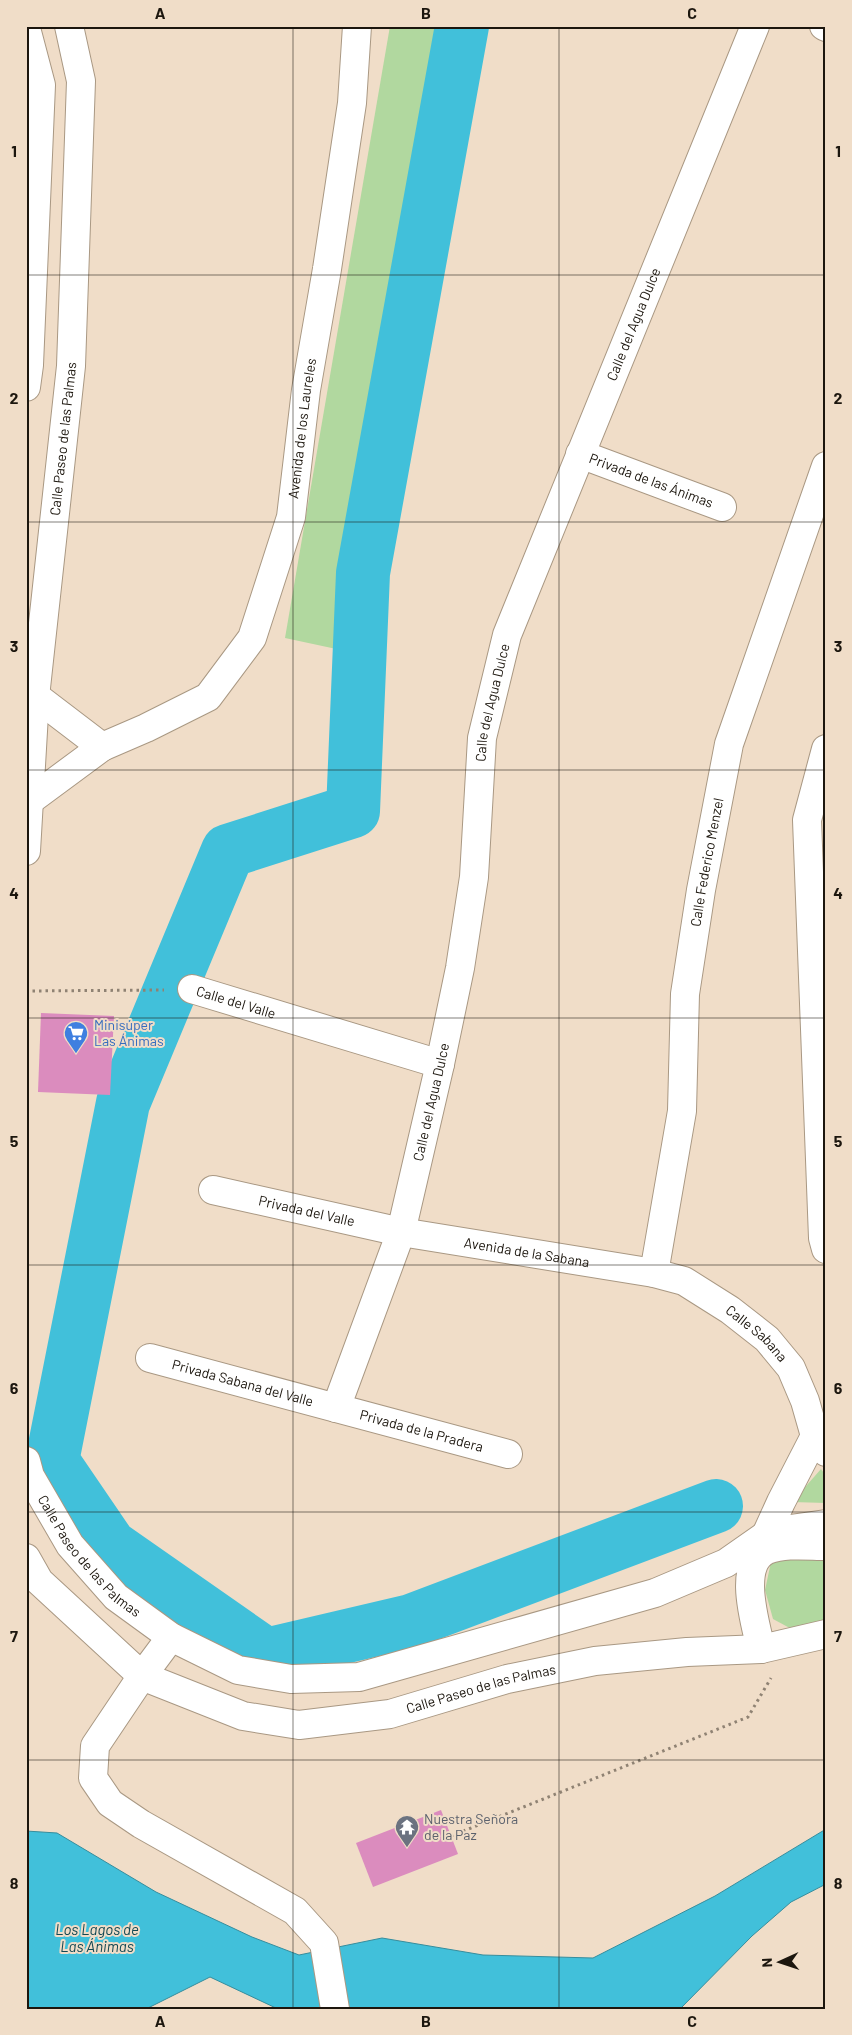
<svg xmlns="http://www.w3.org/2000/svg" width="852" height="2035" viewBox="0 0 852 2035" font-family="Barlow,sans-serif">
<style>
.green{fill:#b1d89f}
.water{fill:#41c0da;stroke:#368d9d}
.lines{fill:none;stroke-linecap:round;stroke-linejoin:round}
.river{stroke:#41c0da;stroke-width:54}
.building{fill:#db8cbe}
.minor-casing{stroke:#a99883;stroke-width:30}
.major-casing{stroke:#a99883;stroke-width:30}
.path{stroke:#8f8273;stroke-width:3;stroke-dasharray:2.5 4;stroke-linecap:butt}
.minor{stroke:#fff;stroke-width:28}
.major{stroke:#fff;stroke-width:28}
.grid{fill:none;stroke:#1c160e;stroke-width:1;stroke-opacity:0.55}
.labels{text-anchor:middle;stroke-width:4;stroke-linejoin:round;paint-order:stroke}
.street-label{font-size:14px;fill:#1c160e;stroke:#f0ddc8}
.shop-label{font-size:14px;fill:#366cbe;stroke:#f0ddc8;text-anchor:start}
.worship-label{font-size:14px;fill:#5b616d;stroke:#f0ddc8;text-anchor:start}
.water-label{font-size:15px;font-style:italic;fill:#124853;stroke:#f0ddc8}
.neatline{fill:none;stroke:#1c160e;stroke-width:2}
.grid-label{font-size:16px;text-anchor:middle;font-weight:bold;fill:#1c160e}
</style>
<rect width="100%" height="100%" fill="#f0ddc8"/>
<g class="green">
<polygon points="390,26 452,26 341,650 285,638"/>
<polygon points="821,1469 826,1476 826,1503 792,1502"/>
<polygon points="826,1550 826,1627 799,1633 773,1619 765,1590 771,1562"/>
</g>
<polygon class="water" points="826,1829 826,1884 791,1902 752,1936 680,2009 278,2009 210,1977 146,2009 26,2009 26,1831 57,1833 156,1892 252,1937 299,1955 382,1938 483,1955 593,1958 715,1896"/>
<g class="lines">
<polyline class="river" points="462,26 363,573 353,811 228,851 123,1103 52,1461 110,1546 266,1655 411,1621 716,1506"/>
</g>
<g class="building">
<polygon points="41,1013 114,1016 110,1095 38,1092"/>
<polygon points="441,1810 458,1854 373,1887 356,1843"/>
</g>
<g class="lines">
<g class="minor-casing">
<g id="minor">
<polyline points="824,26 826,27"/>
<path id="s1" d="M580,454L722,507"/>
<polyline points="26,689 102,747"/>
<polyline points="826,749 807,820 823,1238 826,1249"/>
<path id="s2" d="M29,801L102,747L146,728L208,697L252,638L291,517L306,390L327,269L352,103L357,26"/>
<path id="s3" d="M192,989L440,1064"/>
<path id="s4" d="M213,1190L401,1232L654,1273L684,1281L730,1310L767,1339L791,1368L805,1401L815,1436L826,1452"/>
<path id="s5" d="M654,1273L682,1111L685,994L701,890L729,744L826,466"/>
<path id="s6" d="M150,1358L508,1454"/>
<path id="s7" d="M336,1408L401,1232L440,1064L460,968L474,877L482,738L507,635L755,26"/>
<polyline points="766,1535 781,1502 815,1436"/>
<polyline points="171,1637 142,1676 95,1746 93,1778 110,1803 141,1824 295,1911 324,1943 335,2009"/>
</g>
</g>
<g class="major-casing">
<g id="major">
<polyline points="26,28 41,85 29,365 26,387"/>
<path id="s8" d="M26,851L35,697L71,366L81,81L69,26"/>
<path id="s9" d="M26,1461L30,1476L70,1545L116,1597L171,1637L238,1670L291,1679L359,1677L655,1593L726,1563L766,1535L783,1530L826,1524"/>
<path id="s10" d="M26,1558L39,1581L142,1676L243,1716L299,1725L390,1714L507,1679L595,1661L687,1652L761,1649L826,1634"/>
<path d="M761,1649C756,1625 736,1564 767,1550C785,1543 808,1546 826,1546"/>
</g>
</g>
<g class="path">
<polyline points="26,991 164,990"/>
<polyline points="451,1836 748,1717 771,1678"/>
</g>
<use href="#minor" class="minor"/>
<use href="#major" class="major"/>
</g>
<path class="grid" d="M293,26V2009M559,26V2009M26,275H826M26,522H826M26,770H826M26,1018H826M26,1265H826M26,1512H826M26,1760H826"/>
<defs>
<g id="supermarket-pin" transform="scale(1.25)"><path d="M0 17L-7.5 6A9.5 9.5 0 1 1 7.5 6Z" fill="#3f7fe0" stroke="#f0ddc8"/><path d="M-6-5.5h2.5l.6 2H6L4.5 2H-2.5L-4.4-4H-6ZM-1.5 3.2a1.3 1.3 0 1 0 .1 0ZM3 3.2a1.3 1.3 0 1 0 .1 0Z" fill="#fff"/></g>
<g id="temple-pin" transform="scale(1.25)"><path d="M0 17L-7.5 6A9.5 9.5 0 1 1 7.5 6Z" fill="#6b7280" stroke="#f0ddc8"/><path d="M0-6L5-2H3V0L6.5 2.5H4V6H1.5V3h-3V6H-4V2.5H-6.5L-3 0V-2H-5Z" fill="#fff"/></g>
</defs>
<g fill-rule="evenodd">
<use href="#supermarket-pin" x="76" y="1033"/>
<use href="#temple-pin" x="407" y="1827"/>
</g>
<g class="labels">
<g class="street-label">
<text dy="5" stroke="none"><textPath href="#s7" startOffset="1131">Calle del Agua Dulce</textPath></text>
<text dy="5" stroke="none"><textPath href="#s2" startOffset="498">Avenida de los Laureles</textPath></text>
<text dy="5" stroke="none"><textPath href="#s8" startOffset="414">Calle Paseo de las Palmas</textPath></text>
<text dy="5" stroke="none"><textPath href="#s1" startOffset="76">Privada de las Ánimas</textPath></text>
<text dy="5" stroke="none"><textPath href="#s7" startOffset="726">Calle del Agua Dulce</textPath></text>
<text dy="5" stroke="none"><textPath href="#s5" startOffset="415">Calle Federico Menzel</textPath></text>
<text dy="5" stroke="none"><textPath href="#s3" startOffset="46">Calle del Valle</textPath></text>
<text dy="5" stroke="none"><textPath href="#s7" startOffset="321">Calle del Agua Dulce</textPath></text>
<text dy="5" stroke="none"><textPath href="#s4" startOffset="96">Privada del Valle</textPath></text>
<text dy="5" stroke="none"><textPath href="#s4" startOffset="320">Avenida de la Sabana</textPath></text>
<text dy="5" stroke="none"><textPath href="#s4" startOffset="570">Calle Sabana</textPath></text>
<text dy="5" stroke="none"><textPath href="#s6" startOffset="96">Privada Sabana del Valle</textPath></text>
<text dy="5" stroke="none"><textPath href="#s6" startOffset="281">Privada de la Pradera</textPath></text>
<text dy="5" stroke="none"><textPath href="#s9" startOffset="116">Calle Paseo de las Palmas</textPath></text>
<text dy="5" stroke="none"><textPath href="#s10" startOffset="518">Calle Paseo de las Palmas</textPath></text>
</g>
<g class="shop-label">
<text x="94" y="1030">Minisúper<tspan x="94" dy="16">Las Ánimas</tspan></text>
</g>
<g class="worship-label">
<text x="424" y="1824">Nuestra Señora<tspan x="424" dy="16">de la Paz</tspan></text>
</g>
<g class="water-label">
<text x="97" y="1935">Los Lagos de<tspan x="97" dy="17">Las Ánimas</tspan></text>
</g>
</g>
<rect width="852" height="2035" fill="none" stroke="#f0ddc8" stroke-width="55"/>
<g transform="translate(780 1962) rotate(267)" stroke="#f0ddc8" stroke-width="4" paint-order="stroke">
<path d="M0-4L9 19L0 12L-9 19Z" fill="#1c160e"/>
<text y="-8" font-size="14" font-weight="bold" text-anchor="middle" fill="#1c160e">N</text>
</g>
<rect x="28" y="28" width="796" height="1980" class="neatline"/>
<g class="grid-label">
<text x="160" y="19">A</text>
<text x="426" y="19">B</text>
<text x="692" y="19">C</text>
<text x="14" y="157">1</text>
<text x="838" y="157">1</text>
<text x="14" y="404">2</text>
<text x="838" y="404">2</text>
<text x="14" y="652">3</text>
<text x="838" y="652">3</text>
<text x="14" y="899">4</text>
<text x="838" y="899">4</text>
<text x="14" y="1147">5</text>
<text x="838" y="1147">5</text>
<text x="14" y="1394">6</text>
<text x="838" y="1394">6</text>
<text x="14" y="1642">7</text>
<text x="838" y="1642">7</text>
<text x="14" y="1889">8</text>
<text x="838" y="1889">8</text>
<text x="160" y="2027">A</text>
<text x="426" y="2027">B</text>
<text x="692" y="2027">C</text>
</g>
</svg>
